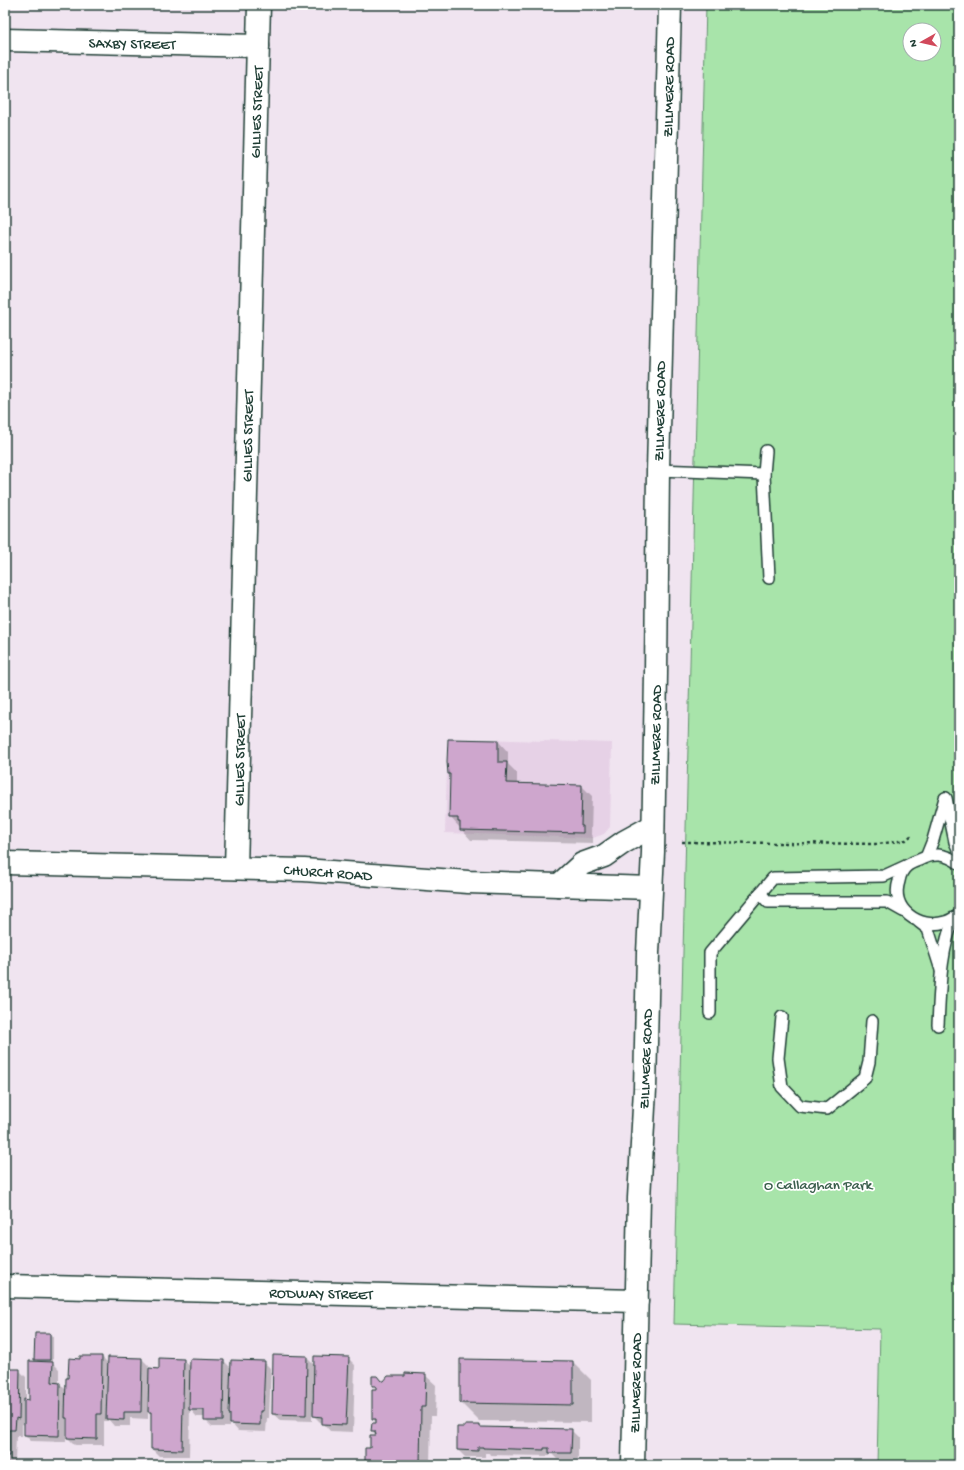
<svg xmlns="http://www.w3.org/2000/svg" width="964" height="1470" viewBox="0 0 964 1470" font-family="'Gochi Hand',sans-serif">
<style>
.built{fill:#e6d1e6}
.green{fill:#a8e4aa;stroke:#64906f;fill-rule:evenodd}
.shadow{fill:#0003}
.building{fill:#cea6cd;stroke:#1f3d34}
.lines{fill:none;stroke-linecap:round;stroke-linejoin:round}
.lane-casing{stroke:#1f3d34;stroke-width:14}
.street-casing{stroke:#1f3d34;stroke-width:25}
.secondary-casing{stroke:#1f3d34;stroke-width:25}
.path{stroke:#1f3d34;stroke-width:2.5;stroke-dasharray:3 3;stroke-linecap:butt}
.lane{stroke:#fff;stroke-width:11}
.street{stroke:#fff;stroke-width:22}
.secondary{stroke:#fff;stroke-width:22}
.labels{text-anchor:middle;stroke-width:3.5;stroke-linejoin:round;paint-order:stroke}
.street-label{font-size:15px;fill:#1f3d34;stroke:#fff}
.park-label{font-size:15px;fill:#3a5e4c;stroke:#fff}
</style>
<rect width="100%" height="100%" fill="#f0e4f0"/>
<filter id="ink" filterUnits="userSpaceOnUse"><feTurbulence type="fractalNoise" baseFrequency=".025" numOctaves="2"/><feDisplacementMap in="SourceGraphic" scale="8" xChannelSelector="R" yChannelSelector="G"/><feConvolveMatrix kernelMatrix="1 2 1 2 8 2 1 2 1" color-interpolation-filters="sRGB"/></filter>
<g filter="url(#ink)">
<polygon class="built" points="448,738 612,743 610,827 604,834 593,838 445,833"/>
<path class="green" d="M706,5H959V1465H877L880,1329L674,1324ZM910,30H934V54H910Z"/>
<g class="shadow">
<polygon points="498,741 508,752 508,764 517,773 517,784 582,786 592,796 591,835 593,837 593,843 471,840 450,817 451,775 449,773"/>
<polygon points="36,1334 50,1334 53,1337 53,1363 59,1369 59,1383 67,1391 69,1379 81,1360 102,1357 109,1364 142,1359 149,1366 148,1369 160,1370 183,1360 191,1367 224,1361 232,1369 264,1362 271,1369 269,1418 267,1418 266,1432 238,1431 230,1422 230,1427 212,1427 205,1420 205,1417 197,1417 190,1409 189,1456 159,1456 152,1449 152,1415 148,1410 148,1419 130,1418 130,1426 114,1426 108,1419 108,1421 104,1421 104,1445 75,1445 68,1438 68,1420 66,1418 66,1442 31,1441 25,1435 25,1425 22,1424 22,1436 16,1436 15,1462 5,1462 5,1368 8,1370 19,1370 26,1377 26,1401 30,1401 39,1362 35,1359"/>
<polygon points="306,1357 315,1366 348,1358 355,1365 353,1432 330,1431 323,1423 320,1422 312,1414 312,1421 280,1420 273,1414"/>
<polygon points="461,1360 573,1362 591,1380 591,1422 479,1421 461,1403"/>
<polygon points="425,1375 436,1385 435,1416 431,1416 430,1465 369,1465 366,1462 376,1436 372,1430 378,1424 373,1419 378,1390 373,1385 406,1377"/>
<polygon points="479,1426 481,1428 571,1430 578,1437 578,1459 557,1459 552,1454 550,1454 550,1456 490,1455 489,1453 485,1453 485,1457 465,1457 458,1450"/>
</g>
<g class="building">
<polygon points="448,739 498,740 498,762 507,762 506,783 582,785 581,826 583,826 583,833 460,830 460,822 458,822 458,818 449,818 450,774 448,774 447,762"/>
<polygon points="35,1333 50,1333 50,1360 34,1360"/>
<polygon points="273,1355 307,1356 306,1415 272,1414"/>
<polygon points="80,1356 102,1356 101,1414 97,1414 97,1439 67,1438 67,1418 65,1418 66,1378 68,1378 69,1358 80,1359"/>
<polygon points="314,1356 349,1357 346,1425 322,1424 322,1417 313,1416"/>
<polygon points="108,1357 142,1358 141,1412 124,1412 124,1420 106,1419"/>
<polygon points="159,1358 184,1359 182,1450 151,1449 151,1412 148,1412 149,1368 159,1369"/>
<polygon points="190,1359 224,1360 223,1421 204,1421 204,1410 189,1410"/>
<polygon points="460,1359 573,1361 573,1405 460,1403"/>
<polygon points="231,1360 265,1361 263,1411 260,1411 260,1425 230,1424 230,1414 229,1414"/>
<polygon points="29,1361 53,1362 52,1382 60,1383 59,1436 24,1435 24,1399 29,1400"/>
<polygon points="5,1369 20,1369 19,1419 16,1418 15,1430 9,1430 9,1456 5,1456"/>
<polygon points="405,1373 426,1374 425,1407 421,1407 420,1465 369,1465 369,1462 365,1462 365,1448 370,1448 370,1435 376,1435 375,1431 371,1431 372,1423 376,1423 376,1419 372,1419 372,1389 376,1389 376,1386 372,1386 372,1376 378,1376 382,1381 384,1381 388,1376 405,1376"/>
<polygon points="465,1425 480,1425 480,1427 572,1429 571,1453 549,1453 549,1448 544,1448 544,1450 483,1448 483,1447 478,1447 478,1451 457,1450 457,1427 465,1427"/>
</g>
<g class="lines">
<g class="lane-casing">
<g id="lane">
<polyline points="766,451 764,474 769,578"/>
<polyline points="658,470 764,474"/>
<polyline points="946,798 955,842 959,851"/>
<polyline points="927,855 933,840 945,798"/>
<path d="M959,863C945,854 935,852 919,860C916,861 911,863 908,865C903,869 900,875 899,881C890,909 919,930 945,922C950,921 955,917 959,915"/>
<polyline points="760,893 768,902 887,902 903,911"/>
<polyline points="919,922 928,929 941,970"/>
<polyline points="710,1013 710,953 773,878 884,876 908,865"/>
<polyline points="782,1017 778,1058 782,1087 800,1106 827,1109 865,1078 869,1062 872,1021"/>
<path d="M938,1025C940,989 940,951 954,918"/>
</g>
</g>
<g class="street-casing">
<g id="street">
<polyline points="5,40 258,46"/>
<polyline points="236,868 259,5"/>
<polyline points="5,1286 637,1301"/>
</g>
</g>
<g class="secondary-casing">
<g id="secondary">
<polyline points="5,863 304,870 468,882 651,888"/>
<polyline points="559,885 582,864 604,856 624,842 653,826"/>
<polyline points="633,1465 639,1198 645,1089 648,953 653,852 656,674 658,470 670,5"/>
</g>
</g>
<polyline class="path" points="682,842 878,844 906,840 913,834"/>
<use href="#lane" class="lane"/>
<use href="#street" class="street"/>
<use href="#secondary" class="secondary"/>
</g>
</g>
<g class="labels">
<g class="street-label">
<text transform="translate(132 43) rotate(1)" y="5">SAXBY STREET</text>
<text transform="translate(668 87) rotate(-89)" y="5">ZILLMERE ROAD</text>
<text transform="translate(256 112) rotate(-88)" y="5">GILLIES STREET</text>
<text transform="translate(659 411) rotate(-89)" y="5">ZILLMERE ROAD</text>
<text transform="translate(247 436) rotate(-89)" y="5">GILLIES STREET</text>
<text transform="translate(655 735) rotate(-89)" y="5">ZILLMERE ROAD</text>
<text transform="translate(239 760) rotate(-89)" y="5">GILLIES STREET</text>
<text transform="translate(328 872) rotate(4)" y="5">CHURCH ROAD</text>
<text transform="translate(645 1059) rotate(-88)" y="5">ZILLMERE ROAD</text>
<text transform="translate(321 1293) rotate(1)" y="5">RODWAY STREET</text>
<text transform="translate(635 1383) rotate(-89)" y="5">ZILLMERE ROAD</text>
</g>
<g class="park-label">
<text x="818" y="1189">O Callaghan Park</text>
</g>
</g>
<rect width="964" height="1470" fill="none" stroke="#fff" stroke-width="20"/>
<rect x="10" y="10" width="944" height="1450" fill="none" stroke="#1f3d34" stroke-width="1.5" filter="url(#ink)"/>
<g transform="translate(922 42) rotate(262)"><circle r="19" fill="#ffffff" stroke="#a5b1ae"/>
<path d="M0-3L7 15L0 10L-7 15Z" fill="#d1495b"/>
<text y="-6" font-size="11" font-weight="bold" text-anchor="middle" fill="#1f3d34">N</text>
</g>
</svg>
